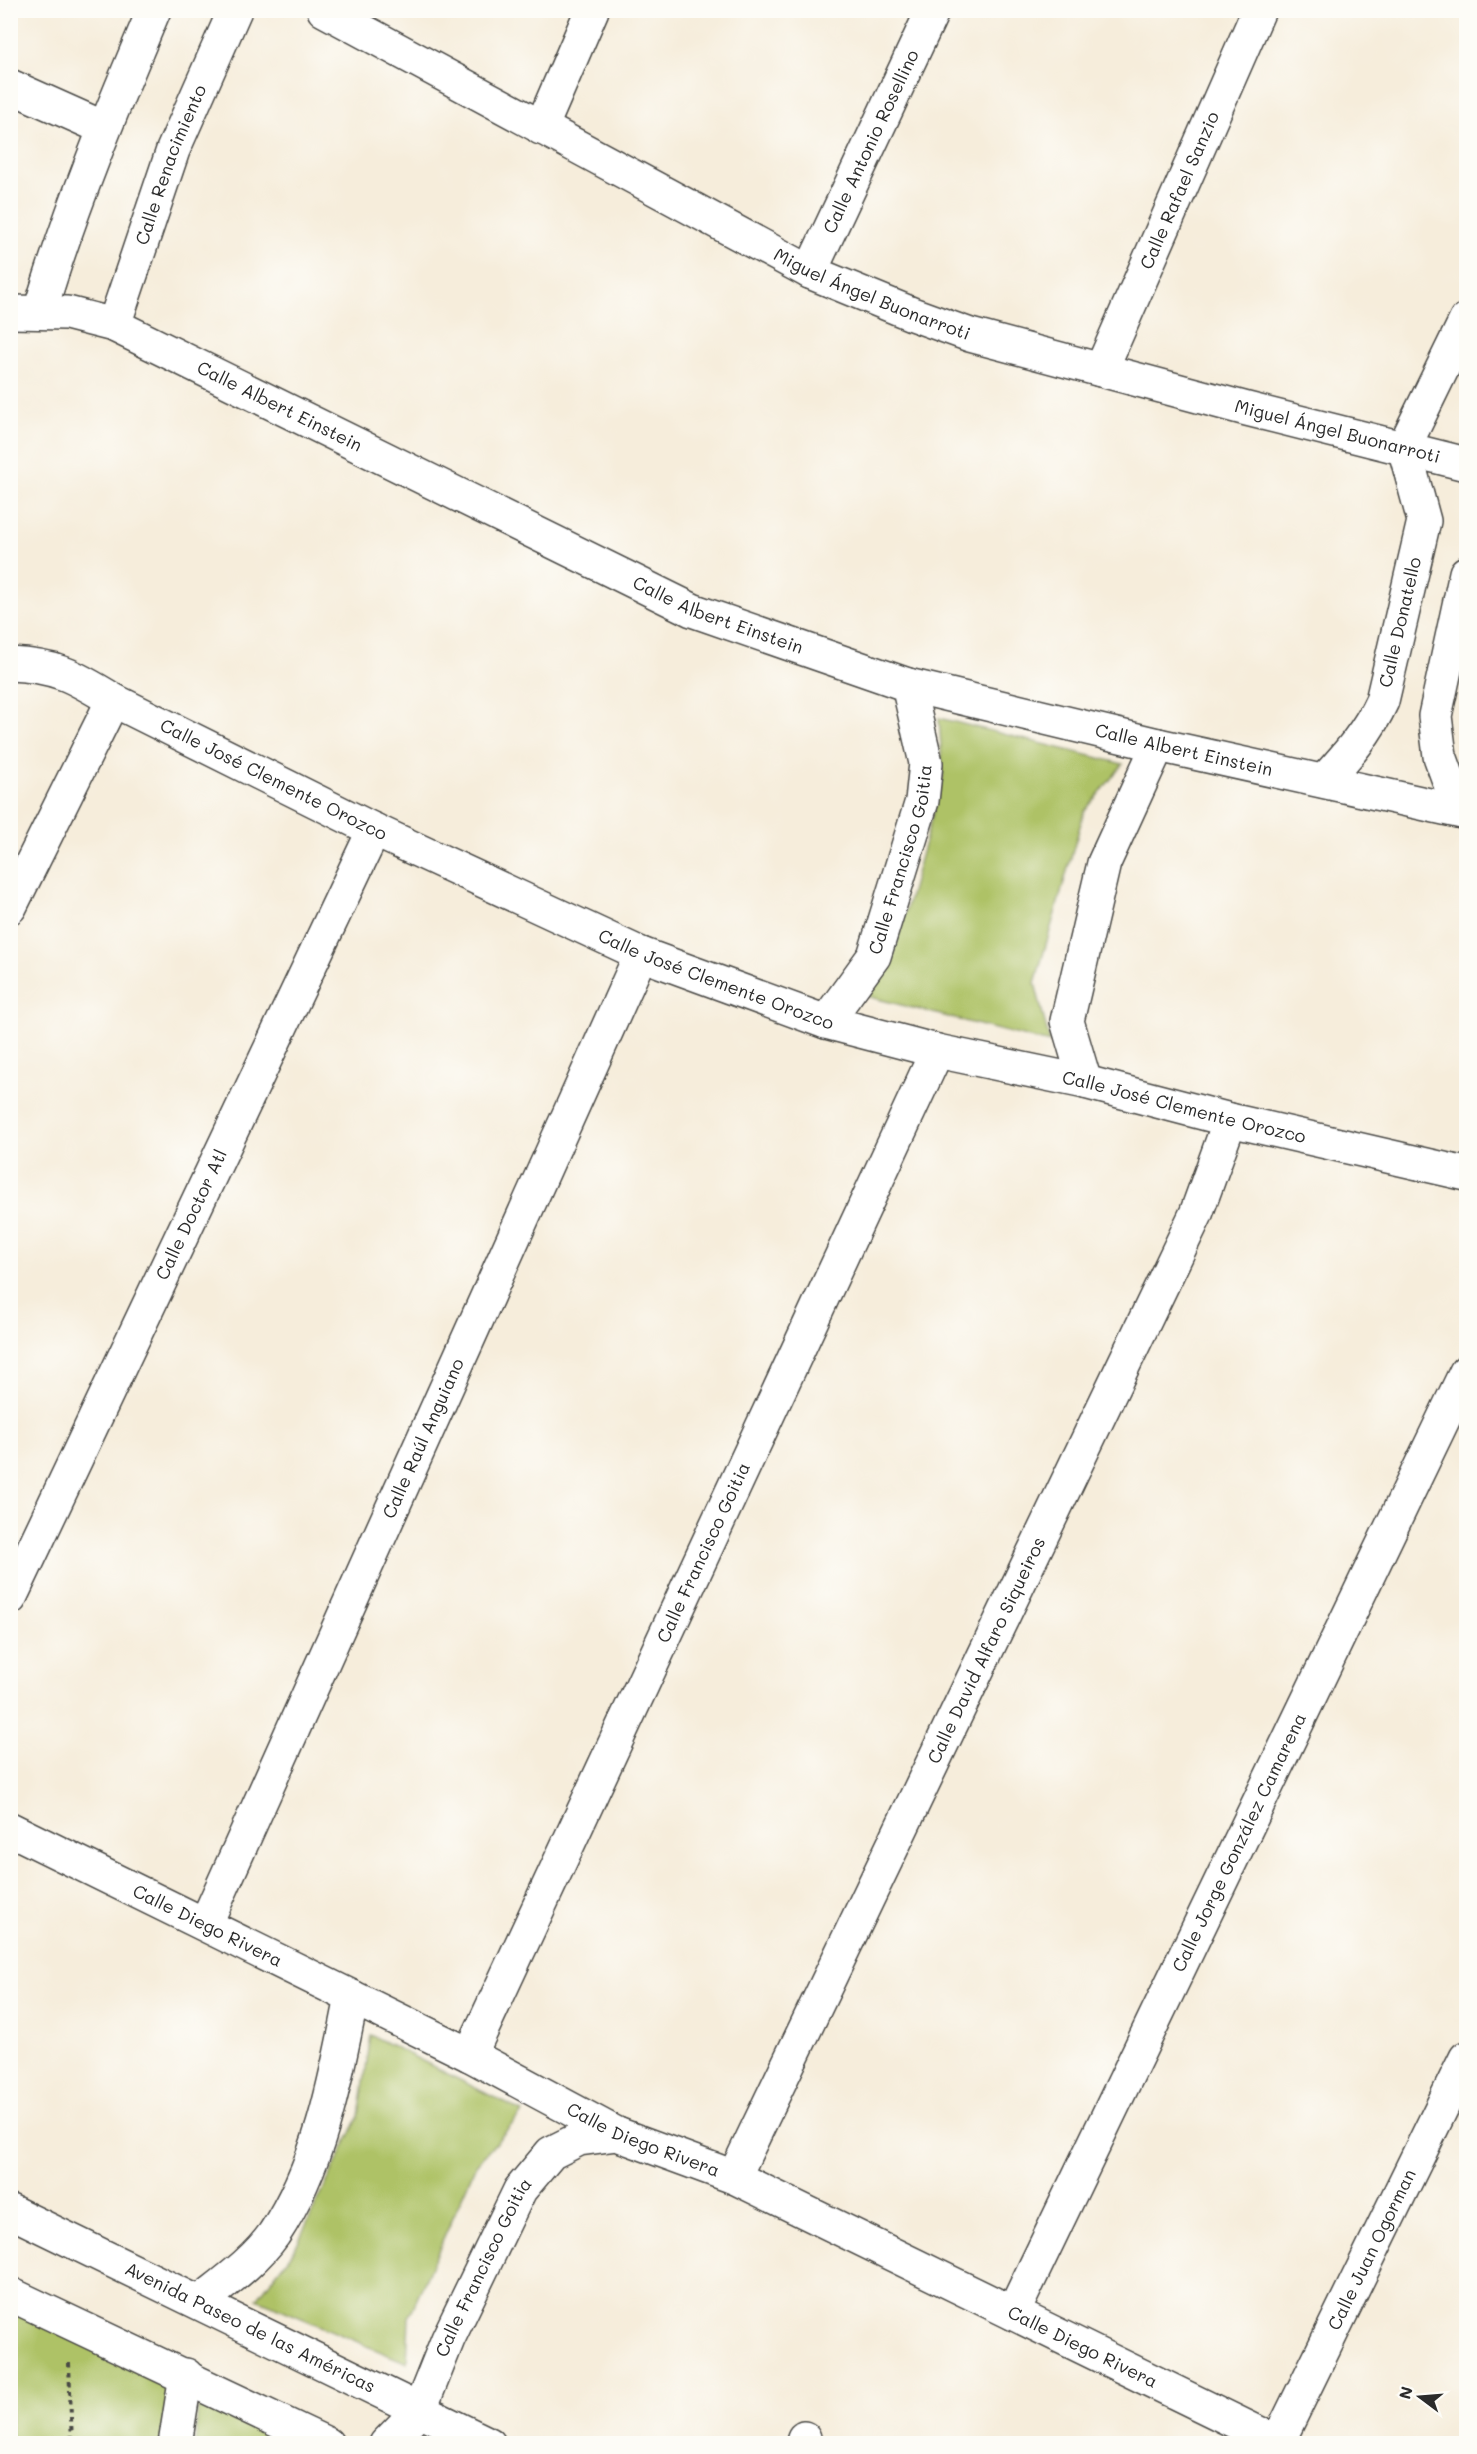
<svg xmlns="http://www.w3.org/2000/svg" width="1477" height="2454" viewBox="0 0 1477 2454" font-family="Mali,sans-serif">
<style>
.green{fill:#aec266;stroke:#6c7648;stroke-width:1.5}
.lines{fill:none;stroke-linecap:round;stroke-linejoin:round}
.minor-casing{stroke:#494845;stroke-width:36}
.path{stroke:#494845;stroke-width:4;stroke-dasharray:4.5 4.5;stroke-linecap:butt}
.minor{stroke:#fff;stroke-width:33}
.labels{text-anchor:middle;stroke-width:6;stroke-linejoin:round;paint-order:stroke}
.street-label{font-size:18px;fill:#2b2b2b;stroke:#fdfcf7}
</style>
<rect width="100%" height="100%" fill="#fdfcf7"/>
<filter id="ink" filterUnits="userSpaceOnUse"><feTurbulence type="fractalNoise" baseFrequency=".0167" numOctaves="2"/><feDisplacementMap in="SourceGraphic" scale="12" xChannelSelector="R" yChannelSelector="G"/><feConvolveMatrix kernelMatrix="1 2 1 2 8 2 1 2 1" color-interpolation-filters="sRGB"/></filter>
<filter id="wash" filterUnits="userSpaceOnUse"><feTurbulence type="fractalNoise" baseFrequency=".008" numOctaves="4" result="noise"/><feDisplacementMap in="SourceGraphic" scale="24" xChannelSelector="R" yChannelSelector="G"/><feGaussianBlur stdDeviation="1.35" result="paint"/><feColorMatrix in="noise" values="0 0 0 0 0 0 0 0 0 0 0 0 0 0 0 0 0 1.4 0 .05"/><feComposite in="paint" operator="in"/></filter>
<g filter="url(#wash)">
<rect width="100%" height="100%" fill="#f6eddb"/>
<g class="green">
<polygon points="939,718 1123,764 1084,812 1035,983 1050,1043 866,996 894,953 943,777"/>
<polygon points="371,2035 523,2112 476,2165 409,2317 407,2363 257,2299 294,2250 359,2116"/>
<polygon points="11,2287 180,2368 168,2443 11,2444"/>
<polygon points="199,2392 315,2444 195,2444"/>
</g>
</g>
<g filter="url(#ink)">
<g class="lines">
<g class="minor-casing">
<g id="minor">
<path id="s1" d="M324,10L810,272L912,314L970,335L1247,409L1466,464"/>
<polyline points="10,86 104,128"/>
<polyline points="541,128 592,10"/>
<path id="s2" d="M810,272L933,10"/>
<path d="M40,311C71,208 112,109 154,10"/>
<path id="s3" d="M10,312L67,313L114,325L692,610L908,685L1158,745L1466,813"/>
<path id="s4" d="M114,325L173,150L235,10"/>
<path id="s5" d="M1101,370L1259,10"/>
<path id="s6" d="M10,664C57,666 74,676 113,700L374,830L641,954L826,1022L937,1051L1085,1082L1230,1120L1466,1174"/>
<path id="s7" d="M1324,781C1347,756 1368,732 1382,701L1424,521L1404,447L1466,320"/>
<polyline points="1460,811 1440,756 1435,716 1466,573"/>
<polyline points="10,907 113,700"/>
<path id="s8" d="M826,1022L874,956L922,801L926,763L908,685"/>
<polyline points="1085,1082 1067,1021 1104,863 1158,745"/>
<path id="s9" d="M10,1598L374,830"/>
<path id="s10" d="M10,1829L470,2055L617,2134L734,2177L1281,2444"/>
<path id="s11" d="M206,1923L641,954"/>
<path id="s12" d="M470,2055L937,1051"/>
<path id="s13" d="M734,2177L1196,1214L1230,1120"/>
<path id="s14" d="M10,2211L489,2444"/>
<polyline points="10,2294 327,2444"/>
<path d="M200,2302C225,2282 255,2261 274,2234C321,2163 336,2078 352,1997"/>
<path id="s15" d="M1013,2313L1466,1372"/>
<path id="s16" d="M1278,2442L1466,2058"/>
<polyline points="175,2444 186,2375"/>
<path id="s17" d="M386,2444L420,2409L448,2339L520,2190L551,2153L579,2139L617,2134"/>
<polyline points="802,2444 804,2438"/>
</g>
</g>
<g class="path">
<polyline points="69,2363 72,2444"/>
<polyline points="10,2436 17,2444"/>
</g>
<use href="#minor" class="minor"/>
</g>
</g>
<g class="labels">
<g class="street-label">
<text dy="6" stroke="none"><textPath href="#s2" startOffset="144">Calle Antonio Rosellino</textPath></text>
<text dy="6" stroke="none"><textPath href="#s4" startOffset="170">Calle Renacimiento</textPath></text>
<text dy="6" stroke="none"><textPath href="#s5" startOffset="196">Calle Rafael Sanzio</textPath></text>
<text dy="6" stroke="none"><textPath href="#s1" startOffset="618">Miguel Ángel Buonarroti</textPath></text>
<text dy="6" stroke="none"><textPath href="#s3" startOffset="290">Calle Albert Einstein</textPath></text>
<text dy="6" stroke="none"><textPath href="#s1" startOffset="1104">Miguel Ángel Buonarroti</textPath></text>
<text dy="6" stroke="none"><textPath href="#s3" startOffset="776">Calle Albert Einstein</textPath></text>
<text dy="6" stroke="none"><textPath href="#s7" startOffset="180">Calle Donatello</textPath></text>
<text dy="6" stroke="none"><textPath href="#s3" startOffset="1262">Calle Albert Einstein</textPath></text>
<text dy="6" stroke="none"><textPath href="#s6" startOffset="290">Calle José Clemente Orozco</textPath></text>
<text dy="6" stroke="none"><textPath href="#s8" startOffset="182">Calle Francisco Goitia</textPath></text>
<text dy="6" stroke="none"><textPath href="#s6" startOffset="776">Calle José Clemente Orozco</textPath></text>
<text dy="6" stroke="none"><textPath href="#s6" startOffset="1262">Calle José Clemente Orozco</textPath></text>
<text dy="6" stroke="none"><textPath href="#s9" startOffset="424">Calle Doctor Atl</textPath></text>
<text dy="6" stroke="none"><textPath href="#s11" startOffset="531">Calle Raúl Anguiano</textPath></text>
<text dy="6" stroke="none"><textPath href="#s12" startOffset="554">Calle Francisco Goitia</textPath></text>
<text dy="6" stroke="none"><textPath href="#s13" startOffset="584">Calle David Alfaro Siqueiros</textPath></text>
<text dy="6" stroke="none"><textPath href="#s15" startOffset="522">Calle Jorge González Camarena</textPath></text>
<text dy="6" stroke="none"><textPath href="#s10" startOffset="220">Calle Diego Rivera</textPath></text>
<text dy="6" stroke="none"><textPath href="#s10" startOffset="706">Calle Diego Rivera</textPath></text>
<text dy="6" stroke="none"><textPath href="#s16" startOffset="214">Calle Juan Ogorman</textPath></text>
<text dy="6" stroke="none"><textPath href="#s17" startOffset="204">Calle Francisco Goitia</textPath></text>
<text dy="6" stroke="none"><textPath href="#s14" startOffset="267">Avenida Paseo de las Américas</textPath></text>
<text dy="6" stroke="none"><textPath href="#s10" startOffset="1192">Calle Diego Rivera</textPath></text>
</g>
</g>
<rect width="1477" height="2454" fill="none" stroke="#fdfcf7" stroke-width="36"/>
<g transform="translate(1420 2397) rotate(286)" stroke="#fdfcf7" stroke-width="4.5" paint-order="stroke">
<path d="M0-4.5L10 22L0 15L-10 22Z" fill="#2b2b2b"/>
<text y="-9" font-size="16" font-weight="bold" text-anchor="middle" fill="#2b2b2b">N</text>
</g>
</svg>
